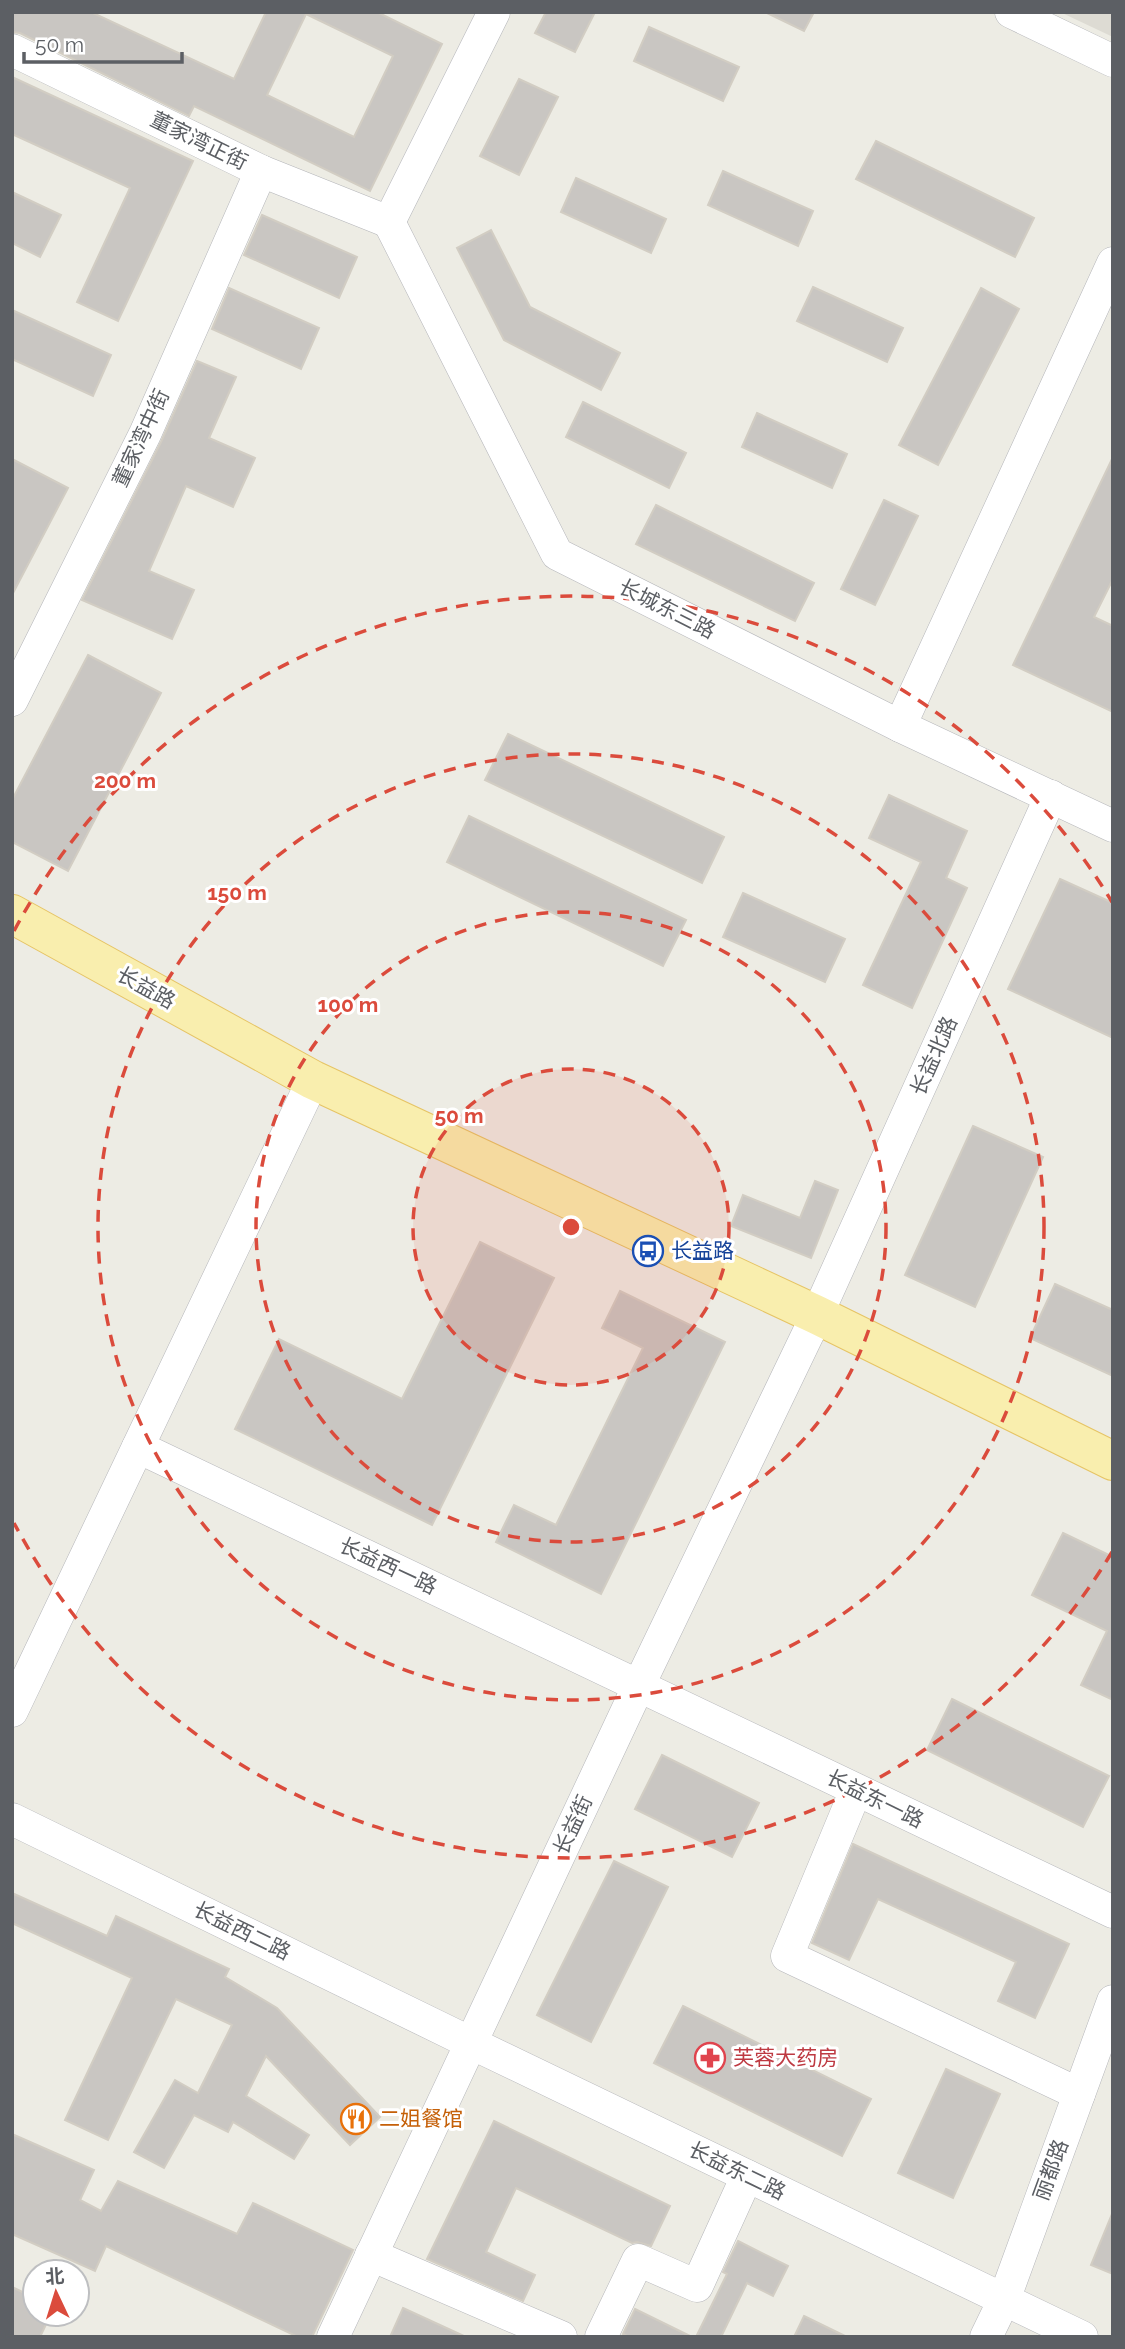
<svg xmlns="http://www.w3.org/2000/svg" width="1125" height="2349" viewBox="0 0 1125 2349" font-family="Raleway,'Noto Sans SC',sans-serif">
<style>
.education{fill:#dddbd3}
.building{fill:#c9c6c2;stroke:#d2cdc3;stroke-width:2;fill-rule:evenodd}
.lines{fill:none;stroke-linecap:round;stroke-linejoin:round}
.minor-casing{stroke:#b5b6ba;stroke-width:33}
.major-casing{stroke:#e6c465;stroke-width:40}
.minor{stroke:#fff;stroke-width:32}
.major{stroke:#f9eeae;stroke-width:38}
.ring{fill:none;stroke:#db4b3c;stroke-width:3.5;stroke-dasharray:12 9}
.labels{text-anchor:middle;stroke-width:6;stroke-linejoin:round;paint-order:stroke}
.street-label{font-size:21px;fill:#5c5f64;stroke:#fff}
.transit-label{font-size:21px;fill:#164399;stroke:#fff;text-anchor:start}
.health-label{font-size:21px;fill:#be3a42;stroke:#fff;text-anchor:start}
.food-label{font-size:21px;fill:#c56008;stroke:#fff;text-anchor:start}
.centre{fill:#db4b3c;stroke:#fff;stroke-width:3.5}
.ring-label{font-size:21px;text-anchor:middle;font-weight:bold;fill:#db4b3c;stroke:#fff;stroke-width:6;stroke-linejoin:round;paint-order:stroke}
</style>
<rect width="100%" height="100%" fill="#edece4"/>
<polygon class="education" points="1060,12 1113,12 1113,37"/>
<g class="building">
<path d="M12,12H91L234,79L266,12H377L442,44L370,191L194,106L189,116L20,33L12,32ZM306,14L393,56L354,137L267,95Z"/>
<polygon points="546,12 595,12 575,52 535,33"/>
<polygon points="765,12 814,12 804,31"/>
<polygon points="649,27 739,67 723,101 634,61"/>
<polygon points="12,77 193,161 118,321 77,302 130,188 12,134"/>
<polygon points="519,79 558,97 519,175 480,156"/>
<polygon points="876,141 1034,218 1015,257 856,179"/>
<polygon points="723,171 813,211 798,246 708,205"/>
<polygon points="576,178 666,219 651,253 561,212"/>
<polygon points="12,192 61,215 40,257 12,243"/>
<polygon points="262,215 357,257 339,298 244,255"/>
<polygon points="491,230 530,307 620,353 601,390 504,340 457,248"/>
<polygon points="813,287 903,328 887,362 797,321"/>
<polygon points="229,288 319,328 301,369 212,329"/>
<polygon points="981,288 1019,309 938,465 899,445"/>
<polygon points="12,310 111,355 93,396 12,359"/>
<polygon points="197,361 236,377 209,438 255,458 233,507 186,486 149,571 194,590 172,639 82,600 161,442"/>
<polygon points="583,402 686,453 669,488 566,437"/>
<polygon points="757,413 847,454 832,488 742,447"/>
<polygon points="1113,457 1113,579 1094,617 1113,626 1113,712 1013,665"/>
<polygon points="12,459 68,488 12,595"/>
<polygon points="884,500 918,516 875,605 841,589"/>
<polygon points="656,505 814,583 795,621 636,544"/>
<polygon points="88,655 161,693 68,871 12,842 12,800"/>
<polygon points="508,734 724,837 702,883 485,780"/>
<polygon points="889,795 967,831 946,878 967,888 912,1008 863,985 921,862 869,838"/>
<polygon points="469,816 686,920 663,966 447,862"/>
<polygon points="1060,879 1113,903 1113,1038 1008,989"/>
<polygon points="743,893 845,939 825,982 723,937"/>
<polygon points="973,1126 1043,1157 975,1307 905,1275"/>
<polygon points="815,1181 838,1190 811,1258 731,1226 743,1195 800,1218"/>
<polygon points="480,1242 554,1278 432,1525 235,1429 279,1339 402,1399"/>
<polygon points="1055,1284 1113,1310 1113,1376 1030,1338"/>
<polygon points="620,1291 725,1342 601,1594 496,1542 514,1505 556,1525 643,1348 602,1328"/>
<polygon points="1063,1533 1113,1557 1113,1700 1081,1685 1107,1631 1032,1595"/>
<polygon points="952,1699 1109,1776 1083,1827 927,1750"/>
<polygon points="662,1755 759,1803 732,1857 635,1809"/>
<polygon points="853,1844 1069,1944 1035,2018 998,2001 1016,1962 878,1899 849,1960 812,1943"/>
<polygon points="614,1861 668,1887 591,2042 537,2015"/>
<polygon points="12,1893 107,1936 116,1916 229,1969 225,1977 277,2008 380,2117 350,2145 266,2056 246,2096 309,2135 294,2159 233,2122 228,2132 194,2115 164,2168 134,2152 175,2080 198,2093 232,2025 176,1999 108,2140 65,2120 132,1978 12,1923"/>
<polygon points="683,2006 871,2099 842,2156 654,2063"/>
<polygon points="946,2069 1000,2094 953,2198 898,2173"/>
<polygon points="494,2121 670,2206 651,2246 637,2242 632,2243 516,2188 486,2252 535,2275 523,2301 427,2259"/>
<polygon points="12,2134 94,2170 80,2200 101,2211 118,2181 237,2234 253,2203 353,2250 312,2337 298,2337 106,2246 95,2271 12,2234"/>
<polygon points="1112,2214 1113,2214 1113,2274 1091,2265"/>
<polygon points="738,2241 788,2266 773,2296 747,2283 721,2337 696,2337 727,2274 723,2272"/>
<polygon points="12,2287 35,2298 35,2314 51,2314 40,2337 12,2337"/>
<polygon points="403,2308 466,2337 390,2337"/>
<polygon points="635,2309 692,2337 629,2337 623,2334"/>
<polygon points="804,2316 847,2337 794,2337"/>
</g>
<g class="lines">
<g class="minor-casing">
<g id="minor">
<polyline points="1011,12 1113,61"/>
<polyline points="12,50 261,171 389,222"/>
<polyline points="389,222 557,554 900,726 1113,826"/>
<polyline points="389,222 494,12"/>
<polyline points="12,700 145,434 261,171"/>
<polyline points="900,726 1113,263"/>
<polyline points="138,1447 1113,1912"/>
<polyline points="12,1711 313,1080"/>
<polyline points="856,1790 787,1956 1079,2094"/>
<polyline points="12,1819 471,2043 1082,2337"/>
<polyline points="371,2255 561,2337"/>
<polyline points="333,2337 639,1685 817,1315 1051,796"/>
<polyline points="601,2337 638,2260 697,2286 747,2176"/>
<polyline points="986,2337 1004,2300 1113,2001"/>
</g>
</g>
<g class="major-casing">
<polyline id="major" points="12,914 313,1080 817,1315 1113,1461"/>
</g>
<use href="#minor" class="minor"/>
<use href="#major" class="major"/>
</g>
<circle cx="571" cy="1227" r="158" fill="#db4b3c" fill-opacity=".12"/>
<g class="ring">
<circle cx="571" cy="1227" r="158"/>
<circle cx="571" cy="1227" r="315"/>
<circle cx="571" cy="1227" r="473"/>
<path d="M1112 1552A631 631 0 0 1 14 1523M14 931A631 631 0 0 1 1112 902"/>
</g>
<defs>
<g id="bus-ring" transform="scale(1.575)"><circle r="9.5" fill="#fff" stroke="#1a4fb4" stroke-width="1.5"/><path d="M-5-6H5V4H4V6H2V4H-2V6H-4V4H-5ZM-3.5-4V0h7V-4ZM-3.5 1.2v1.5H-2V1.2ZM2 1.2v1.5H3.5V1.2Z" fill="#1a4fb4"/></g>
<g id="pharmacy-ring" transform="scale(1.575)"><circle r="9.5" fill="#fff" stroke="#e0444e" stroke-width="1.5"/><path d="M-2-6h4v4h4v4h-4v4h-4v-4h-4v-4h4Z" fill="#e0444e"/></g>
<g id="restaurant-ring" transform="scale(1.575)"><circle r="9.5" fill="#fff" stroke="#e8710a" stroke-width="1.5"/><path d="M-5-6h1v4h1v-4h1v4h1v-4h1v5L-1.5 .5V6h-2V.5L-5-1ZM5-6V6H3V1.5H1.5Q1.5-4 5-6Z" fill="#e8710a"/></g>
</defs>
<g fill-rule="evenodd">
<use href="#bus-ring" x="648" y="1251"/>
<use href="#pharmacy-ring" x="710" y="2058"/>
<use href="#restaurant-ring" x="356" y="2119"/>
</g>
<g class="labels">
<g class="street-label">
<text transform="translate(199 141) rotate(26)" y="7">董家湾正街</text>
<text transform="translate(141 438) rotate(-65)" y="7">董家湾中街</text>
<text transform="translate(667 609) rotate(27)" y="7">长城东三路</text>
<text transform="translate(146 988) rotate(29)" y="7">长益路</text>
<text transform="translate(934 1056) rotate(-66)" y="7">长益北路</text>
<text transform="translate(388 1566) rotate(25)" y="7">长益西一路</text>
<text transform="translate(875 1799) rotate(26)" y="7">长益东一路</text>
<text transform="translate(573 1825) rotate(-65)" y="7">长益街</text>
<text transform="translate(242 1931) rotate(26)" y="7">长益西二路</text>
<text transform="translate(1051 2170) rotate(-70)" y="7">丽都路</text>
<text transform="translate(737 2171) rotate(26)" y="7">长益东二路</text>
</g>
<g class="transit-label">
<text x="671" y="1258">长益路</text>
</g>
<g class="health-label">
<text x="733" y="2065">芙蓉大药房</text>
</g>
<g class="food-label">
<text x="379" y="2126">二姐餐馆</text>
</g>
</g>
<circle cx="571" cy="1227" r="10" class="centre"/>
<g class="ring-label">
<text x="125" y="788">200 m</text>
<text x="237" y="900">150 m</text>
<text x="348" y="1012">100 m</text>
<text x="459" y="1123">50 m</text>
</g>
<rect width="1125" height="2349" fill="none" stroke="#5c5f64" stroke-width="28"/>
<g transform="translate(56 2293) rotate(356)"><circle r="33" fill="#ffffff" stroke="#bebfc1" stroke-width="2"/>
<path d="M0-5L12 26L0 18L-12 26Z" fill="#db4b3c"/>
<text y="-10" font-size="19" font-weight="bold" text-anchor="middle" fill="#5c5f64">北</text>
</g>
<path d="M24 52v10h158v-10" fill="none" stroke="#5c5f64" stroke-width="3.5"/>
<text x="35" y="52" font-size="21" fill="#5c5f64" stroke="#ffffff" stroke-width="5" paint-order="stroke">50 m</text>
</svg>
